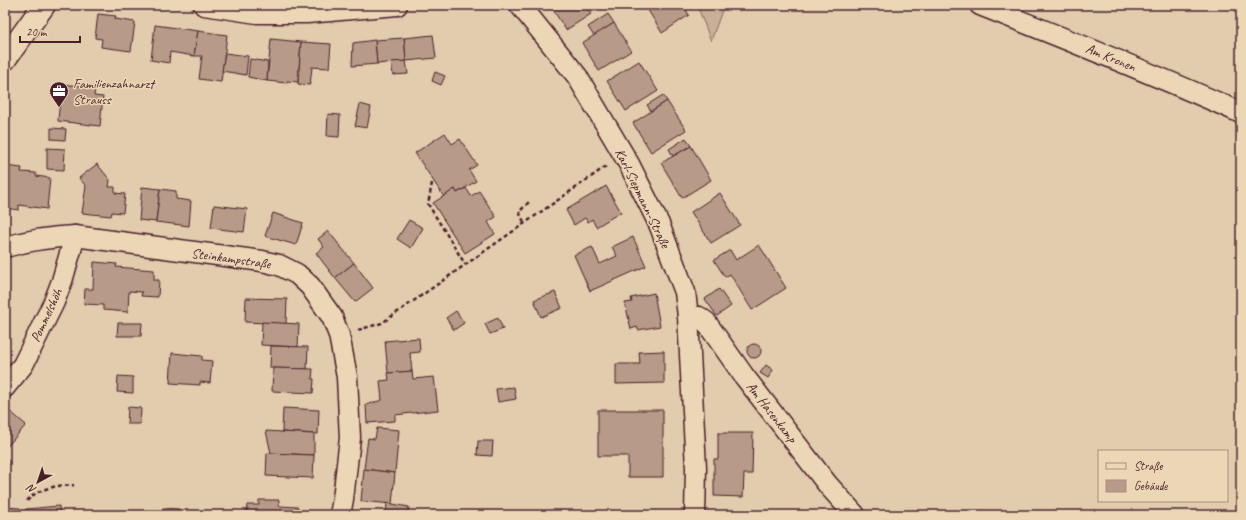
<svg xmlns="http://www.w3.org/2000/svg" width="1246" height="520" viewBox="0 0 1246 520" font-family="Caveat,sans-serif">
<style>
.green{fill:#c8af97;stroke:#896761}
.building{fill:#b79b88;stroke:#4a1f2b}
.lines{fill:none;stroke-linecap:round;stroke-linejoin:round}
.street-casing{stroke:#4a1f2b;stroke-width:23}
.primary-casing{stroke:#4a1f2b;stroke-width:25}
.path{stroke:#4a1f2b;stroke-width:2.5;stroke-dasharray:4 3;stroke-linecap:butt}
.street{stroke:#ebd7b5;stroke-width:20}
.primary{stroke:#ebd7b5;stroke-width:22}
.labels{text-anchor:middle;stroke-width:3;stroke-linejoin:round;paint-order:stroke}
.street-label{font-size:14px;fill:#4a1f2b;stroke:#ebd7b5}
.poi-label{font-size:14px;fill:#4a1f2b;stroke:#ebd7b5;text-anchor:start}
</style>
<rect width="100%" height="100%" fill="#e1ccad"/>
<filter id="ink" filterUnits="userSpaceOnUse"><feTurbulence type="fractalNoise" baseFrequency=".025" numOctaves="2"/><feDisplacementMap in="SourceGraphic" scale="8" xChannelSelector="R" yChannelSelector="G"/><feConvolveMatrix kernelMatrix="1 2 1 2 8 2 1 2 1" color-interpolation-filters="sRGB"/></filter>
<g filter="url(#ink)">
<polygon class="green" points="697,5 724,5 711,41"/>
<g class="building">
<polygon points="550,5 585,5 591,14 566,30"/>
<polygon points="645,5 683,5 689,15 662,33"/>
<polygon points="98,14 116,16 115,19 135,22 131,51 101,47 102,39 95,38"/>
<polygon points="608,14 614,23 594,36 588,27"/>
<polygon points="614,23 631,51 599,71 582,43"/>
<polygon points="155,25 198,31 194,56 170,52 169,63 151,60"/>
<polygon points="198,31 227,35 221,82 199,79 202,56 194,56"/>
<polygon points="433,35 436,58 406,61 404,38"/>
<polygon points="404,38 406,61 377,64 375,40"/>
<polygon points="271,39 301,42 298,82 287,81 287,83 267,81"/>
<polygon points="375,40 377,64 352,66 353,43"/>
<polygon points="301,42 331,44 329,68 312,67 310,85 298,84"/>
<polygon points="225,53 248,56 246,75 222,71"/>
<polygon points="250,59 268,62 267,81 248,77"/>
<polygon points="406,61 408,74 393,75 391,62"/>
<polygon points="639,61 658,91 626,111 607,81"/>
<polygon points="435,72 445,76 441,85 432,81"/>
<polygon points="58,84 95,87 94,96 103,97 100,126 58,121 60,98 57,98"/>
<polygon points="663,95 667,101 651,111 647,105"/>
<polygon points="667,101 686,130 651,152 633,123"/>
<polygon points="360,104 371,107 367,128 355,126"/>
<polygon points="328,114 340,115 339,137 327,136"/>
<polygon points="51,128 66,129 65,140 51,139"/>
<polygon points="445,133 452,144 460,139 477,165 469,170 476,181 457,193 455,189 444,197 415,153"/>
<polygon points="686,138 691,146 673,156 669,149"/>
<polygon points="691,146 711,180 682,198 661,163"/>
<polygon points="47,148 65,149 64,170 47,169"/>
<polygon points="97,164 110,180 109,187 115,187 115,193 125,194 123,213 112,212 111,216 82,213 86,186 79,178"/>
<polygon points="5,166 22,168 21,172 36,173 36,176 50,178 47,209 19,205 19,210 5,208"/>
<polygon points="606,186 621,212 596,227 592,219 588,222 585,218 574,225 566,210"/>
<polygon points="142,187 160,189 156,222 139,220"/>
<polygon points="466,188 471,196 479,191 496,217 488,222 495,234 465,253 433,203 455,189 457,193"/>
<polygon points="160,189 176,191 176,199 191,201 189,226 156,222"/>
<polygon points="720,193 740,225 711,243 691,212"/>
<polygon points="214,205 247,209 244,232 211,228"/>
<polygon points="273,213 303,223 296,245 265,236"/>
<polygon points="409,220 423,228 411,248 397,239"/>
<polygon points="328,231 354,263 335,278 316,253 324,247 318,239"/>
<polygon points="633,237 646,266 590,291 574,255 592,247 600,264 617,256 612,247"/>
<polygon points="759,245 786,288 752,310 730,274 725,277 714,260 730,250 736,260"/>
<polygon points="94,262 117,264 116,267 154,270 154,280 159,280 158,297 141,296 142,292 129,291 128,312 103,310 103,305 84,304 85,289 93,289"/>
<polygon points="354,263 373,288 355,302 335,278"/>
<polygon points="719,289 731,306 717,316 705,299"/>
<polygon points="555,292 562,308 541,317 534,300"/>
<polygon points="654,293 660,326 638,330 637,327 631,329 625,303 632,302 631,298"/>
<polygon points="246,298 287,299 286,324 245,322"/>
<polygon points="456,311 464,323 454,330 446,318"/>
<polygon points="498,318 503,329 490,334 485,324"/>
<polygon points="262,322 299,324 298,347 261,345"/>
<polygon points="118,323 142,323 141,336 117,336"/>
<polygon points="419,338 420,352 410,353 412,371 388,373 385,341"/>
<circle cx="754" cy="351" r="7"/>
<polygon points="271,346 308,347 307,369 270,368"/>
<polygon points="664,351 664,383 616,384 616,364 640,364 639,352"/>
<polygon points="172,353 202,356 202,360 212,361 210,383 200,382 200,385 170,383"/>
<polygon points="766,365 773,370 768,378 760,373"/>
<polygon points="273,368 313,369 312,379 314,379 313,393 272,391"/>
<polygon points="412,371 413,379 434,377 438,410 395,415 395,421 367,423 366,405 382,400 380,381 389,380 388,373"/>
<polygon points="118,376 133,377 133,393 117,392"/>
<polygon points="514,387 516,399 498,402 496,389"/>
<polygon points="5,407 26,425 5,449"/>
<polygon points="128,407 141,408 140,424 127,424"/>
<polygon points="283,408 319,410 318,434 282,432"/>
<polygon points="598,410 663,410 663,477 628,477 628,456 598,456"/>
<polygon points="377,428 399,430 395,473 364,469 368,438 375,439"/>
<polygon points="266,431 314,434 314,455 271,453"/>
<polygon points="718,433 753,433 752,474 744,474 743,497 714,496 714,459 718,459"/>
<polygon points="478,441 493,441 492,456 477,455"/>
<polygon points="267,453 314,455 313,478 266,476"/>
<polygon points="5,457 10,462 5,468"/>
<polygon points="364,469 395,473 392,504 361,501"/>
<polygon points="259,500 279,500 279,506 298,507 298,515 246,515 247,505 259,505"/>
<polygon points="387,503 409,507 407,515 386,515"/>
<polygon points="59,506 60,515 21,515 26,509"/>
<polygon points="5,507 20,508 19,515 5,515"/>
<polygon points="163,508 179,509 179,515 163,515"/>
</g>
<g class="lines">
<g class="street-casing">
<g id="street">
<polyline points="204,5 257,13 307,13 397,5"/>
<polyline points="520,5 577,76 629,164 659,224 685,292 688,316 696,468 695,515"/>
<path d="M980,5C1068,40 1155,74 1241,113"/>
<path d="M5,247C30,240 49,237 75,236L262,261L279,265L297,274L310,286L332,317L339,335L347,377L350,438L343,499L340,515"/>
<polyline points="688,316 699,317 706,322 744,376 828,485 855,515"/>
<polyline points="5,387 23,365 54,302 62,281 75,236"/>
</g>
</g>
<g class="primary-casing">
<polyline id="primary" points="5,59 44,5"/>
</g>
<g class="path">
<polyline points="432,183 428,204 465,264"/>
<polyline points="524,222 519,212 529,202"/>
<polyline points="358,330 382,323 608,165"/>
<path d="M27,501C34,492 47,488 58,486C64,485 69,486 74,485"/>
</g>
<use href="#street" class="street"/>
<use href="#primary" class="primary"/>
</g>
</g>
<defs>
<g id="office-pin" transform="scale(1)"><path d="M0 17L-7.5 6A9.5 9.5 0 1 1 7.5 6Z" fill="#4a1f2b" stroke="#ebd7b5"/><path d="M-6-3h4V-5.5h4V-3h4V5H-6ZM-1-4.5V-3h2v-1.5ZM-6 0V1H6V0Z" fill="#fff"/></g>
</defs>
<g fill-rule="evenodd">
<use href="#office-pin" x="59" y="91"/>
</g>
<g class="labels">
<g class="street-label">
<text transform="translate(1111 57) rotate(22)" y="5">Am Kronen</text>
<text transform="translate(643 198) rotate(64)" y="5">Karl-Siepmann-Straße</text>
<text transform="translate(231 258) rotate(8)" y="5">Steinkampstraße</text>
<text transform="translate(46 315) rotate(-65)" y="5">Pommelshöh</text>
<text transform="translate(772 412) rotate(52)" y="5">Am Hasenkamp</text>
</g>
<g class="poi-label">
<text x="73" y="88">Familienzahnarzt<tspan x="73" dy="16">Strauss</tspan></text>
</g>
</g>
<rect width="1246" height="520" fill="none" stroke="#ebd7b5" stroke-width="20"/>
<rect x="10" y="10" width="1226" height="500" fill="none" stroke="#4a1f2b" stroke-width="1.5" filter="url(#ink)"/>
<rect x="1098" y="450" width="130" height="52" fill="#ebd7b5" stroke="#ab8d7e"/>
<rect x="1106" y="463" width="20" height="6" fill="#ebd7b5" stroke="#ab8d7e"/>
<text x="1134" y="470" font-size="12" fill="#4a1f2b">Straße</text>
<rect x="1106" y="480" width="20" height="12" fill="#b79b88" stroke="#ab8d7e"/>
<text x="1134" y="490" font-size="12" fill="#4a1f2b">Gebäude</text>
<g transform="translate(38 482) rotate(220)" stroke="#ebd7b5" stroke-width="3" paint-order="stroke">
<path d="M0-3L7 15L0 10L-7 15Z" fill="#4a1f2b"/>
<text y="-6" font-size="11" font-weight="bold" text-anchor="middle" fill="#4a1f2b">N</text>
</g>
<path d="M20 36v6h60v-6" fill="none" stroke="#4a1f2b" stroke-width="2"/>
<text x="26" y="36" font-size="12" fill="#4a1f2b" stroke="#ebd7b5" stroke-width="3" paint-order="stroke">20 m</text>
</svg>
